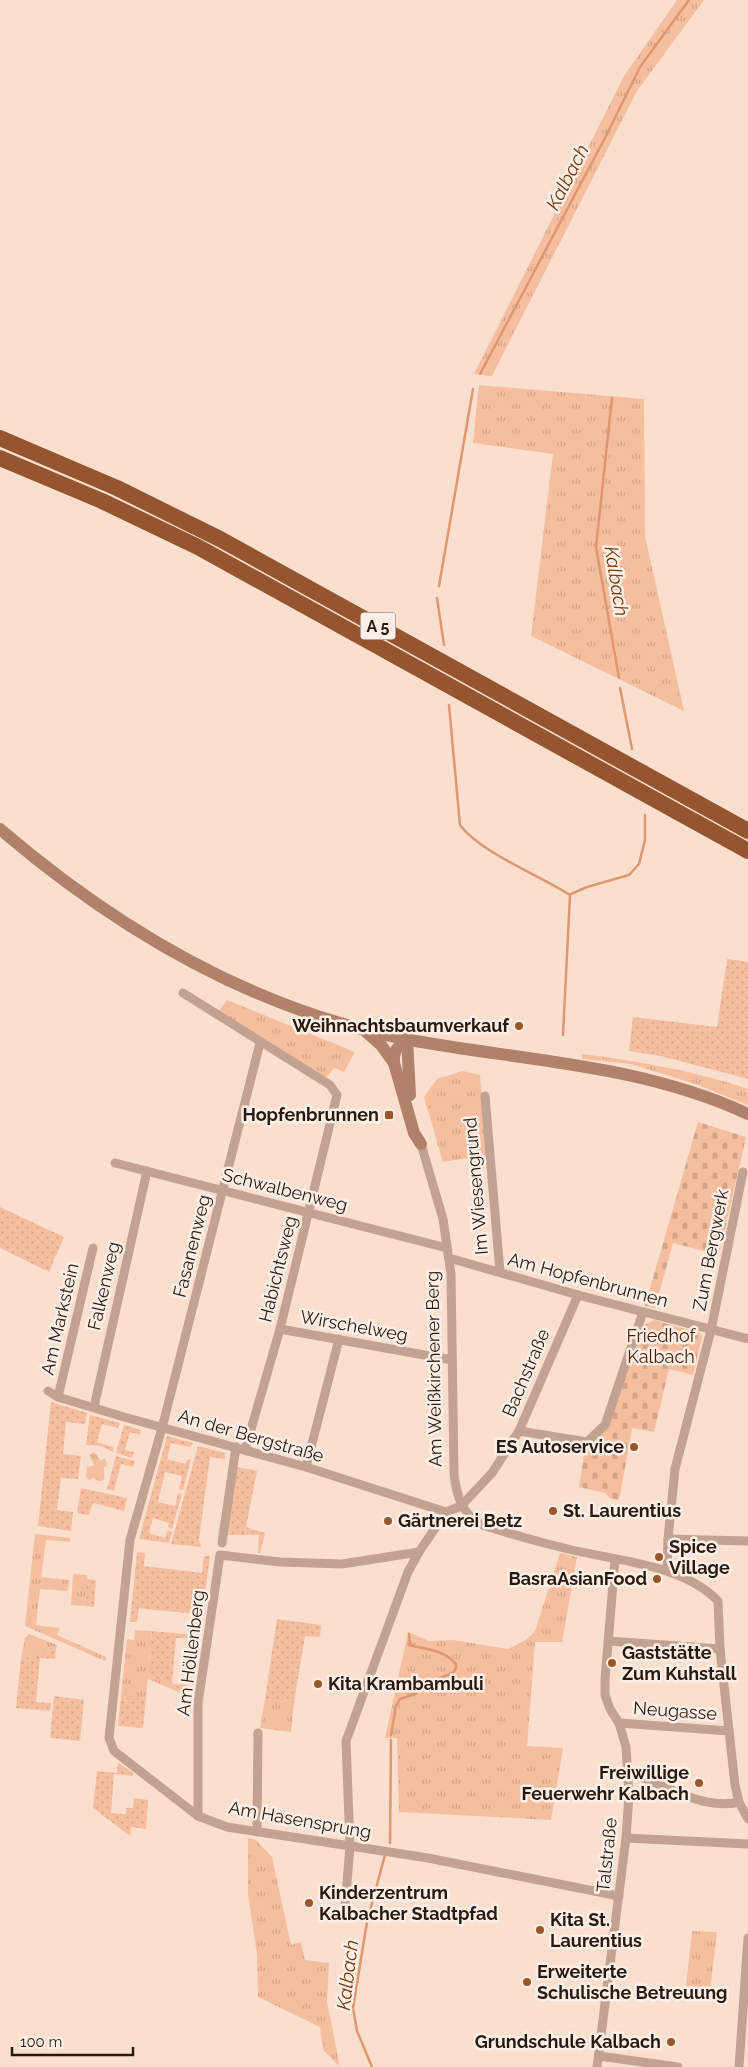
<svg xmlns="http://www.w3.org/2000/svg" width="748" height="2067" viewBox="0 0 748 2067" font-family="Raleway,sans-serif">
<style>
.grass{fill:url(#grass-tufts)}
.cemetery{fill:url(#cemetery-stones)}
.garden{fill:url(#garden-dots)}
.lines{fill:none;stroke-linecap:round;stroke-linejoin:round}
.stream{stroke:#dd9871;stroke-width:2.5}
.street{stroke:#c2a392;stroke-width:9}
.secondary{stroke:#af8269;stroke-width:12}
.highway{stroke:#94552f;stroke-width:16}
.poi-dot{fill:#9a562a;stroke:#fdefe7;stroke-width:2}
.labels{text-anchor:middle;stroke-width:5;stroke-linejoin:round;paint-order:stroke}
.shield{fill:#fdefe7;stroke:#665a53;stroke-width:1}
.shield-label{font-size:16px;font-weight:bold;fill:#261a13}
.poi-label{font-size:18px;font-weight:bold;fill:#261a13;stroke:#fdefe7;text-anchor:start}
.street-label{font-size:18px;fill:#261a13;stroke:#fdefe7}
.park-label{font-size:18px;fill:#491e00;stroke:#fdefe7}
.water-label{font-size:19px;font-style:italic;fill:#753707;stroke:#fdefe7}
</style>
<defs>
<pattern id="grass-tufts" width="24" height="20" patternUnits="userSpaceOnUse" patternTransform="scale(1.25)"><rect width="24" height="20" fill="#f5be9f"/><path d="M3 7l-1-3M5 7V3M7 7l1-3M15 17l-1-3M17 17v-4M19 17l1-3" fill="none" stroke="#d2a388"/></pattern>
<pattern id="cemetery-stones" width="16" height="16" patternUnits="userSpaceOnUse" patternTransform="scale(1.25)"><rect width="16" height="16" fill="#f5be9f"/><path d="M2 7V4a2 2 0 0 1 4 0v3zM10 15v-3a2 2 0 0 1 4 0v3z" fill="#d2a388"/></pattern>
<pattern id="garden-dots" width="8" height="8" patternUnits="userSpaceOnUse" patternTransform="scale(1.25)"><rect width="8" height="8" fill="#f5be9f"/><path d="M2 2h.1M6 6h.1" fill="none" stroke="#d2a388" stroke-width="1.8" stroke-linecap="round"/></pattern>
</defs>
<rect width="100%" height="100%" fill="#fadfcf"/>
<g class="grass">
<polygon points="677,0 704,0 637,91 492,376 474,374 624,76"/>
<polygon points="479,385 644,399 645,536 684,711 531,636 553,454 473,443"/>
<polygon points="227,1000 355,1052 344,1072 334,1068 326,1078 219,1011"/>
<path d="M582,1054C639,1061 695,1071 748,1089V1105L698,1085L631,1064L582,1059Z"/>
<polygon points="463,1071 480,1075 486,1155 443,1162 424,1097 437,1079"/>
<polygon points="94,1452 101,1461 105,1458 107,1466 104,1467 104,1480 98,1481 94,1478 89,1480 86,1477 87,1467 94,1465 89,1455"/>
<polygon points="35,1534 70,1538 70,1542 46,1540 41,1577 69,1580 68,1591 40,1589 36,1625 60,1628 57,1635 106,1657 105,1661 25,1626"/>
<polygon points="560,1553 577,1557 562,1642 535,1642 527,1746 563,1748 551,1820 399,1812 397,1738 385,1738 408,1632 429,1641 453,1640 508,1649 526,1640 535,1631"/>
<polygon points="73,1574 87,1575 84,1606 71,1605"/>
<polygon points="135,1630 152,1631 148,1675 186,1692 186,1695 148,1679 146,1699 121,1697 127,1639 134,1640"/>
<polygon points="29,1634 57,1645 56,1649 21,1659 25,1638"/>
<polygon points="265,1699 294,1703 291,1732 260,1728"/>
<polygon points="248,1838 256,1840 272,1857 291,1945 301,1942 305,1960 329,1963 327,2002 340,2067 323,2050 320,2027 258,1997 257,1955 248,1894"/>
<polygon points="692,1931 717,1932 710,1991 686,1986"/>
</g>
<g class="cemetery">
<polygon points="698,1122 746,1137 719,1255 673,1243 655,1308 645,1306"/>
<polygon points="654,1320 700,1333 702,1337 693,1375 669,1369 654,1432 632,1428 620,1496 618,1500 610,1498 605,1493 579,1487 585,1447 608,1427 644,1325"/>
</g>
<g class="garden">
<polygon points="727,959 748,962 748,1079 661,1056 629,1051 633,1017 717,1027"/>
<polygon points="0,1207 64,1237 49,1272 0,1248"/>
<polygon points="51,1402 87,1413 85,1424 66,1422 63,1454 81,1456 78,1479 61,1478 57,1510 73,1512 71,1531 38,1526"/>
<polygon points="90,1415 120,1423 118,1428 102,1424 97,1442 113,1447 113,1452 101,1446 86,1445"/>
<polygon points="124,1425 141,1430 140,1435 130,1432 125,1450 134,1452 132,1458 116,1453"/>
<polygon points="167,1436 193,1443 190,1447 171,1443 167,1459 185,1464 187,1460 191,1459 183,1490 179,1489 182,1476 165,1472 158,1502 175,1506 178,1493 182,1494 172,1529 168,1527 169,1523 153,1518 149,1533 165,1538 167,1531 172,1532 169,1543 139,1539"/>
<polygon points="198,1446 225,1453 225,1459 210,1457 199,1540 201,1547 171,1544"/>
<polygon points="116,1456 135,1461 133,1467 121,1464 114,1491 107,1489"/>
<polygon points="237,1467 257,1471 246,1527 265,1533 260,1553 258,1553 259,1535 227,1535"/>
<polygon points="81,1488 127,1498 124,1511 93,1503 89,1515 77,1513"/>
<polygon points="137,1552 145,1553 144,1566 202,1573 204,1556 210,1556 200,1629 195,1628 197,1614 145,1609 139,1608 137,1622 130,1622"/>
<polygon points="86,1579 96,1580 94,1607 84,1606"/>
<polygon points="277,1619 321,1625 320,1637 305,1636 294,1703 265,1699"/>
<polygon points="152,1631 194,1635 194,1639 176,1638 172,1684 187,1685 186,1692 148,1675"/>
<polygon points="56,1649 55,1659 40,1658 36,1702 51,1703 50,1711 16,1708 21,1659"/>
<polygon points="54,1696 84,1700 80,1741 50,1738"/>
<polygon points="121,1697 146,1699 143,1728 118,1726"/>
<polygon points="118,1762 133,1773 133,1776 114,1774 111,1813 126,1814 126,1808 133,1808 134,1798 148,1800 146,1829 131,1827 130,1836 93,1808 97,1771 117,1773"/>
</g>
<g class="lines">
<g class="stream">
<polyline points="480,374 606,136 640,67 689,0"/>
<polyline points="612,398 596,547 619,678"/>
<polyline points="439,586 473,389"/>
<polyline points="437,598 444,645"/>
<polyline points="620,688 632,749"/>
<path d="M449,705L460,825C481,853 539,875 570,895L563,1035"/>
<polyline points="571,894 587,887 629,875 639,864 645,840 645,815"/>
<path d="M391,1735L396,1706L400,1699L415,1694L430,1682L453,1673L456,1668V1664C443,1649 427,1650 410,1645L409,1634"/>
<polyline points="390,1843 391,1740"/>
<polyline points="372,2067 357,2031 353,2008 367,1922 385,1855"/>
</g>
<g class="street">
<polyline points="183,993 330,1085 337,1095 280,1329 245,1450"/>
<polyline points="260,1043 162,1428 130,1540 109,1738 114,1751 198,1816 227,1827 428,1858 619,1896"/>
<polyline points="485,1096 500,1272"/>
<path d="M421,1144L443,1219L451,1274L454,1474C457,1497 461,1513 482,1525C511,1534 539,1542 568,1549C616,1561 683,1564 718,1601L720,1649L735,1785L739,1802L748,1819"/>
<polyline points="115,1163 447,1248"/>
<polyline points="449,1258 578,1295 748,1339"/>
<polyline points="280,1329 452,1360"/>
<polyline points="48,1391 58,1397 124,1417 306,1467 446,1512"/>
<polyline points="58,1397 93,1248"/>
<polyline points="94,1407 147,1171"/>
<polyline points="519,1431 587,1442 605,1425 643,1312"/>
<polyline points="306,1467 339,1339"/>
<polyline points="668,1539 748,1541"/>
<polyline points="222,1543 236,1447"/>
<polyline points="667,1570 668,1539 675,1469 711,1330 743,1172"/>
<polyline points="608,1641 720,1649"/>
<polyline points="619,1723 729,1731"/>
<path d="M629,1773C664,1783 701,1811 739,1802"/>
<polyline points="198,1816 198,1703 220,1555 280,1562 342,1564 419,1552"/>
<polyline points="257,1832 258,1733"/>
<polyline points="626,1838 748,1844"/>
<polyline points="345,1907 350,1846 346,1741 408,1572 419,1552 446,1512 461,1506 492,1473 519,1431 578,1295"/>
<polyline points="599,2056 678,2067"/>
<polyline points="597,2067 626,1838 629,1795 626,1747 619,1723 610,1709 605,1695 605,1679 615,1560"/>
<polyline points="739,2067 748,1938"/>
</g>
<g class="secondary">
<path d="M0,829C118,930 256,1011 410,1040C524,1061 641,1064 748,1114"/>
<polyline points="364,1030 381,1045 394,1063"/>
<path d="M407,1039C398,1047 393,1050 394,1063L414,1133L421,1144"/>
<polyline points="407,1039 410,1095"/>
</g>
<g class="highway">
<polyline points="0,438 117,488 220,539 748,831"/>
<polyline points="0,458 102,501 198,547 748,851"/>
</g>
</g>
<g class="poi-dot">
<circle cx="519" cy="1026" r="5"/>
<rect x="384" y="1110" width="10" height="10" rx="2.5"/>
<circle cx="634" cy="1447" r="5"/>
<circle cx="553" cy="1511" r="5"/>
<circle cx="388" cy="1521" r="5"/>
<circle cx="659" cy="1557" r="5"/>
<circle cx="657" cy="1579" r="5"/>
<circle cx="612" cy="1663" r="5"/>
<circle cx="318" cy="1684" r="5"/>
<circle cx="699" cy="1783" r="5"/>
<circle cx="309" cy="1903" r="5"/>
<circle cx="540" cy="1930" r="5"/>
<circle cx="527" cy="1982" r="5"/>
<circle cx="671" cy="2042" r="5"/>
</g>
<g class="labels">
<rect class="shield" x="360.5" y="612.5" width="35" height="27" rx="4"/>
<g class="shield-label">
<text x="378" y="632">A 5</text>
</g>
<g class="poi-label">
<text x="509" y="1032" text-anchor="end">Weihnachtsbaumverkauf</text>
<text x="379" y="1121" text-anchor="end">Hopfenbrunnen</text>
<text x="624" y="1453" text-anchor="end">ES Autoservice</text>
<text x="563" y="1517">St. Laurentius</text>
<text x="398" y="1527">Gärtnerei Betz</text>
<text x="669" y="1553">Spice<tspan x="669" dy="21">Village</tspan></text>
<text x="647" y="1585" text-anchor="end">BasraAsianFood</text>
<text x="622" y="1659">Gaststätte<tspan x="622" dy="21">Zum Kuhstall</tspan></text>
<text x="328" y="1690">Kita Krambambuli</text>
<text x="689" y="1779" text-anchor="end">Freiwillige<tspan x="689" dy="21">Feuerwehr Kalbach</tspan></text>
<text x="319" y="1899">Kinderzentrum<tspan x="319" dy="21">Kalbacher Stadtpfad</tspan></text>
<text x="550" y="1926">Kita St.<tspan x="550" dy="21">Laurentius</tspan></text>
<text x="537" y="1978">Erweiterte<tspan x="537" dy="21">Schulische Betreuung</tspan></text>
<text x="661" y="2048" text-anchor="end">Grundschule Kalbach</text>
</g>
<g class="street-label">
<text transform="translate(476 1186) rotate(-95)" y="6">Im Wiesengrund</text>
<text transform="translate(285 1190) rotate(14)" y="6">Schwalbenweg</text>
<text transform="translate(192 1246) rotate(-76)" y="6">Fasanenweg</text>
<text transform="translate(711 1250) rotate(-79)" y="6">Zum Bergwerk</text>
<text transform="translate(278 1269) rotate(-76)" y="6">Habichtsweg</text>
<text transform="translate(588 1280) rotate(15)" y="6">Am Hopfenbrunnen</text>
<text transform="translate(104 1286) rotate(-77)" y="6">Falkenweg</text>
<text transform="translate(60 1319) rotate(-77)" y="6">Am Markstein</text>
<text transform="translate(354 1326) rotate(10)" y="6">Wirschelweg</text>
<text transform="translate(434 1369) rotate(-91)" y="6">Am Weißkirchener Berg</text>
<text transform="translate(526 1373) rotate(-67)" y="6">Bachstraße</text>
<text transform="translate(251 1436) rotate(16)" y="6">An der Bergstraße</text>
<text transform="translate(191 1653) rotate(-83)" y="6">Am Höllenberg</text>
<text transform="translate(675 1711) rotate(4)" y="6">Neugasse</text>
<text transform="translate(300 1820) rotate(10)" y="6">Am Hasensprung</text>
<text transform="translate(607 1855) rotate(-84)" y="6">Talstraße</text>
</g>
<g class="park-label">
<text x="661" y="1342">Friedhof<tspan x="661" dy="21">Kalbach</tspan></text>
</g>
<g class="water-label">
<text transform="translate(567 177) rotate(-63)" y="7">Kalbach</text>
<text transform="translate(617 581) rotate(81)" y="7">Kalbach</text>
<text transform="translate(347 1975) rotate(-83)" y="7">Kalbach</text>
</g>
</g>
<path d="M12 2047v8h121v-8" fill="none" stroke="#261a13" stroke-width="2.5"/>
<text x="20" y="2047" font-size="15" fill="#261a13" stroke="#fdefe7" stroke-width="4" paint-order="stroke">100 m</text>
</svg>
